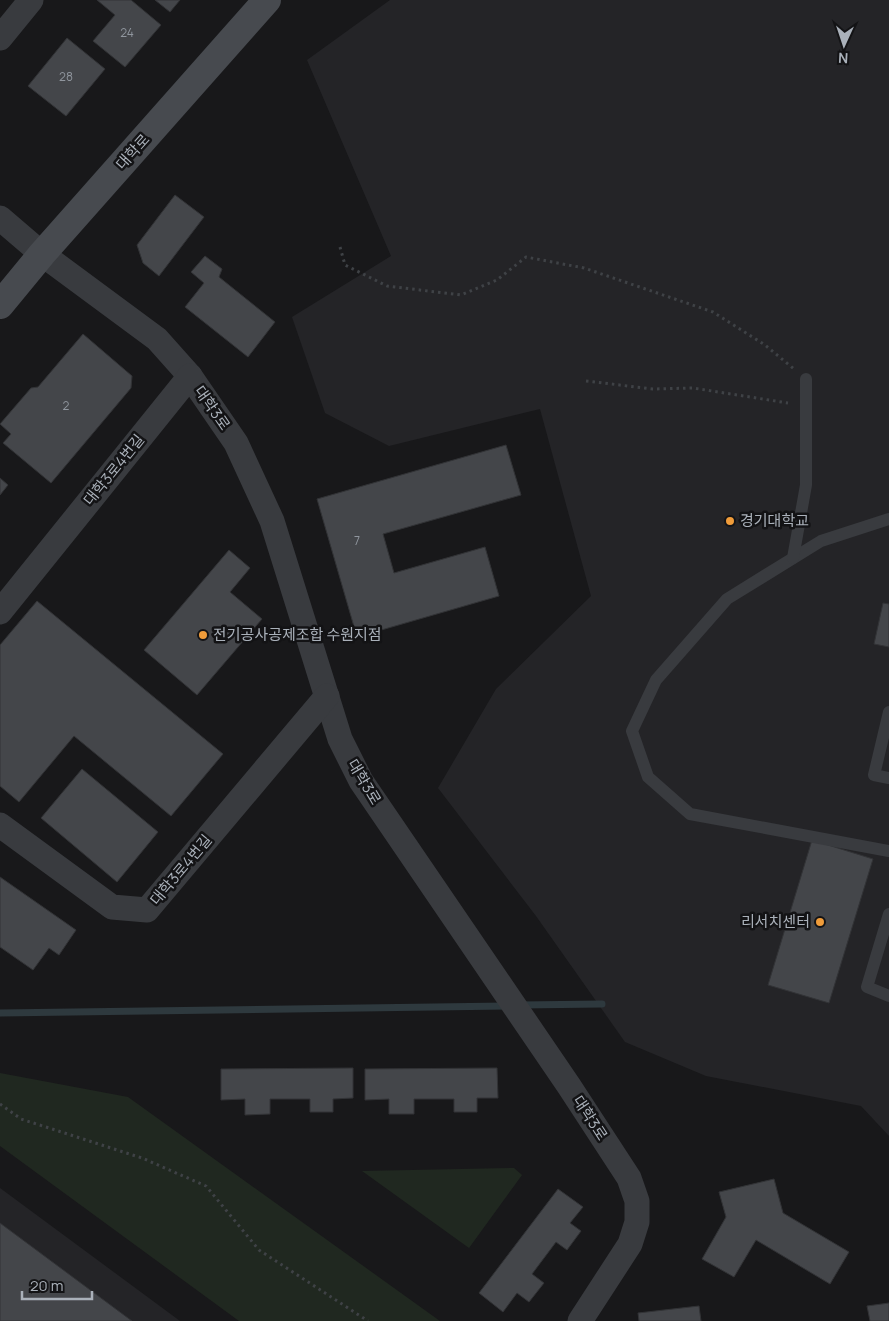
<svg xmlns="http://www.w3.org/2000/svg" width="889" height="1321" viewBox="0 0 889 1321" font-family="Manrope,'Noto Sans KR',sans-serif">
<style>
.built{fill:#242427}
.green{fill:#202820}
.lines{fill:none;stroke-linecap:round;stroke-linejoin:round}
.stream{stroke:#2e393e;stroke-width:7}
.building{fill:#44464a;stroke:#323336}
.path{stroke:#3f4246;stroke-width:3;stroke-dasharray:2.5 4;stroke-linecap:butt}
.lane{stroke:#393b3f;stroke-width:12}
.street{stroke:#393b3f;stroke-width:25}
.secondary{stroke:#474a4f;stroke-width:28}
.poi-dot{fill:#f09c3a;stroke:#131315;stroke-width:2}
.labels{text-anchor:middle;stroke-width:5;stroke-linejoin:round;paint-order:stroke}
.number-label{font-size:12px;fill:#90969e}
.street-label{font-size:15px;fill:#aab1ba;stroke:#131315}
.poi-label{font-size:15px;fill:#aab1ba;stroke:#131315;text-anchor:start}
</style>
<rect width="100%" height="100%" fill="#18181a"/>
<g class="built">
<polygon points="390,0 889,0 889,1136 861,1106 706,1076 625,1042 536,916 438,788 496,689 591,596 540,409 389,446 325,413 292,317 391,256 307,60"/>
<polygon points="0,1188 180,1321 0,1321"/>
</g>
<g class="green">
<polygon points="0,1073 128,1097 440,1321 239,1321 0,1146"/>
<polygon points="514,1168 522,1175 469,1248 362,1171"/>
</g>
<g class="lines">
<g class="stream">
<polyline points="520,1005 602,1004"/>
<polyline points="0,1013 506,1006"/>
</g>
</g>
<g class="building">
<polygon points="97,0 131,0 161,25 125,67 93,41 115,15"/>
<polygon points="155,0 180,0 170,12"/>
<polygon points="67,38 105,69 66,116 28,86"/>
<polygon points="175,195 204,217 159,276 143,263 137,245"/>
<polygon points="205,256 222,269 219,277 275,322 248,357 185,307 204,283 191,272"/>
<polygon points="83,334 132,376 131,388 51,483 3,443 11,434 0,424 31,388 38,387"/>
<polygon points="506,445 521,495 383,534 394,573 485,547 499,596 357,637 317,499"/>
<polygon points="0,478 8,485 0,495"/>
<polygon points="229,550 250,568 230,592 262,619 197,695 144,650"/>
<polygon points="37,601 223,754 171,816 74,736 19,802 0,786 0,645"/>
<polygon points="883,603 889,604 889,647 874,644"/>
<polygon points="82,769 158,832 117,882 41,818"/>
<polygon points="812,840 873,859 829,1003 768,985"/>
<polygon points="0,877 76,930 59,955 49,948 33,970 0,947"/>
<polygon points="353,1068 353,1098 333,1099 333,1112 310,1112 310,1099 270,1099 270,1114 245,1115 245,1099 221,1100 221,1069"/>
<polygon points="497,1068 498,1098 477,1098 477,1112 454,1112 454,1099 414,1099 414,1114 389,1114 389,1099 365,1100 365,1069"/>
<polygon points="774,1179 783,1213 849,1252 830,1284 756,1240 734,1277 702,1259 726,1217 719,1192"/>
<polygon points="558,1189 583,1207 570,1223 581,1231 567,1250 556,1242 532,1274 544,1283 529,1302 517,1293 503,1312 479,1293"/>
<polygon points="0,1223 132,1321 0,1321"/>
<polygon points="889,1303 889,1321 870,1321 867,1306"/>
<polygon points="699,1306 701,1321 639,1321 638,1313"/>
</g>
<g class="lines">
<g class="path">
<polyline points="340,247 345,265 387,286 461,295 497,280 526,257 584,268 713,312 765,345 794,369"/>
<polyline points="586,381 653,389 693,388 788,403"/>
<polyline points="0,1104 21,1119 142,1158 206,1186 259,1250 368,1321"/>
</g>
<g class="lane">
<polyline points="889,519 821,541 727,599 656,680 632,731 648,777 690,814 889,851"/>
<polyline points="793,558 806,485 806,379"/>
<polyline points="889,712 874,775 889,778"/>
<polyline points="889,914 867,987 889,996"/>
</g>
<g class="street">
<polyline points="0,38 31,0"/>
<polyline points="0,218 42,254 157,339 190,376 236,443 272,521 340,739 361,781 569,1086 629,1178 637,1201 637,1222 630,1244 580,1321"/>
<polyline points="0,612 190,376"/>
<polyline points="0,825 112,907 147,910 327,696"/>
</g>
<polyline class="secondary" points="0,305 42,254 267,0"/>
</g>
<g class="poi-dot">
<circle cx="730" cy="521" r="5"/>
<circle cx="203" cy="635" r="5"/>
<circle cx="820" cy="922" r="5"/>
</g>
<g class="labels">
<g class="number-label">
<text x="127" y="37">24</text>
<text x="66" y="81">28</text>
<text x="66" y="410">2</text>
<text x="357" y="545">7</text>
</g>
<g class="street-label">
<text transform="translate(133 152) rotate(-48)" y="5">대학로</text>
<text transform="translate(212 408) rotate(55)" y="5">대학3로</text>
<text transform="translate(114 470) rotate(-51)" y="5">대학3로4번길</text>
<text transform="translate(364 782) rotate(59)" y="5">대학3로</text>
<text transform="translate(181 870) rotate(-50)" y="5">대학3로4번길</text>
<text transform="translate(590 1118) rotate(57)" y="5">대학3로</text>
</g>
<g class="poi-label">
<text x="740" y="526">경기대학교</text>
<text x="213" y="640">전기공사공제조합 수원지점</text>
<text x="810" y="927" text-anchor="end">리서치센터</text>
</g>
</g>
<g transform="translate(844 45) rotate(183)" stroke="#131315" stroke-width="4" paint-order="stroke">
<path d="M0-4L9 19L0 12L-9 19Z" fill="#aab1ba"/>
<text y="-8" font-size="14" font-weight="bold" text-anchor="middle" fill="#aab1ba">N</text>
</g>
<path d="M22 1291v8h70v-8" fill="none" stroke="#aab1ba" stroke-width="2.5"/>
<text x="30" y="1291" font-size="15" fill="#aab1ba" stroke="#131315" stroke-width="4" paint-order="stroke">20 m</text>
</svg>
